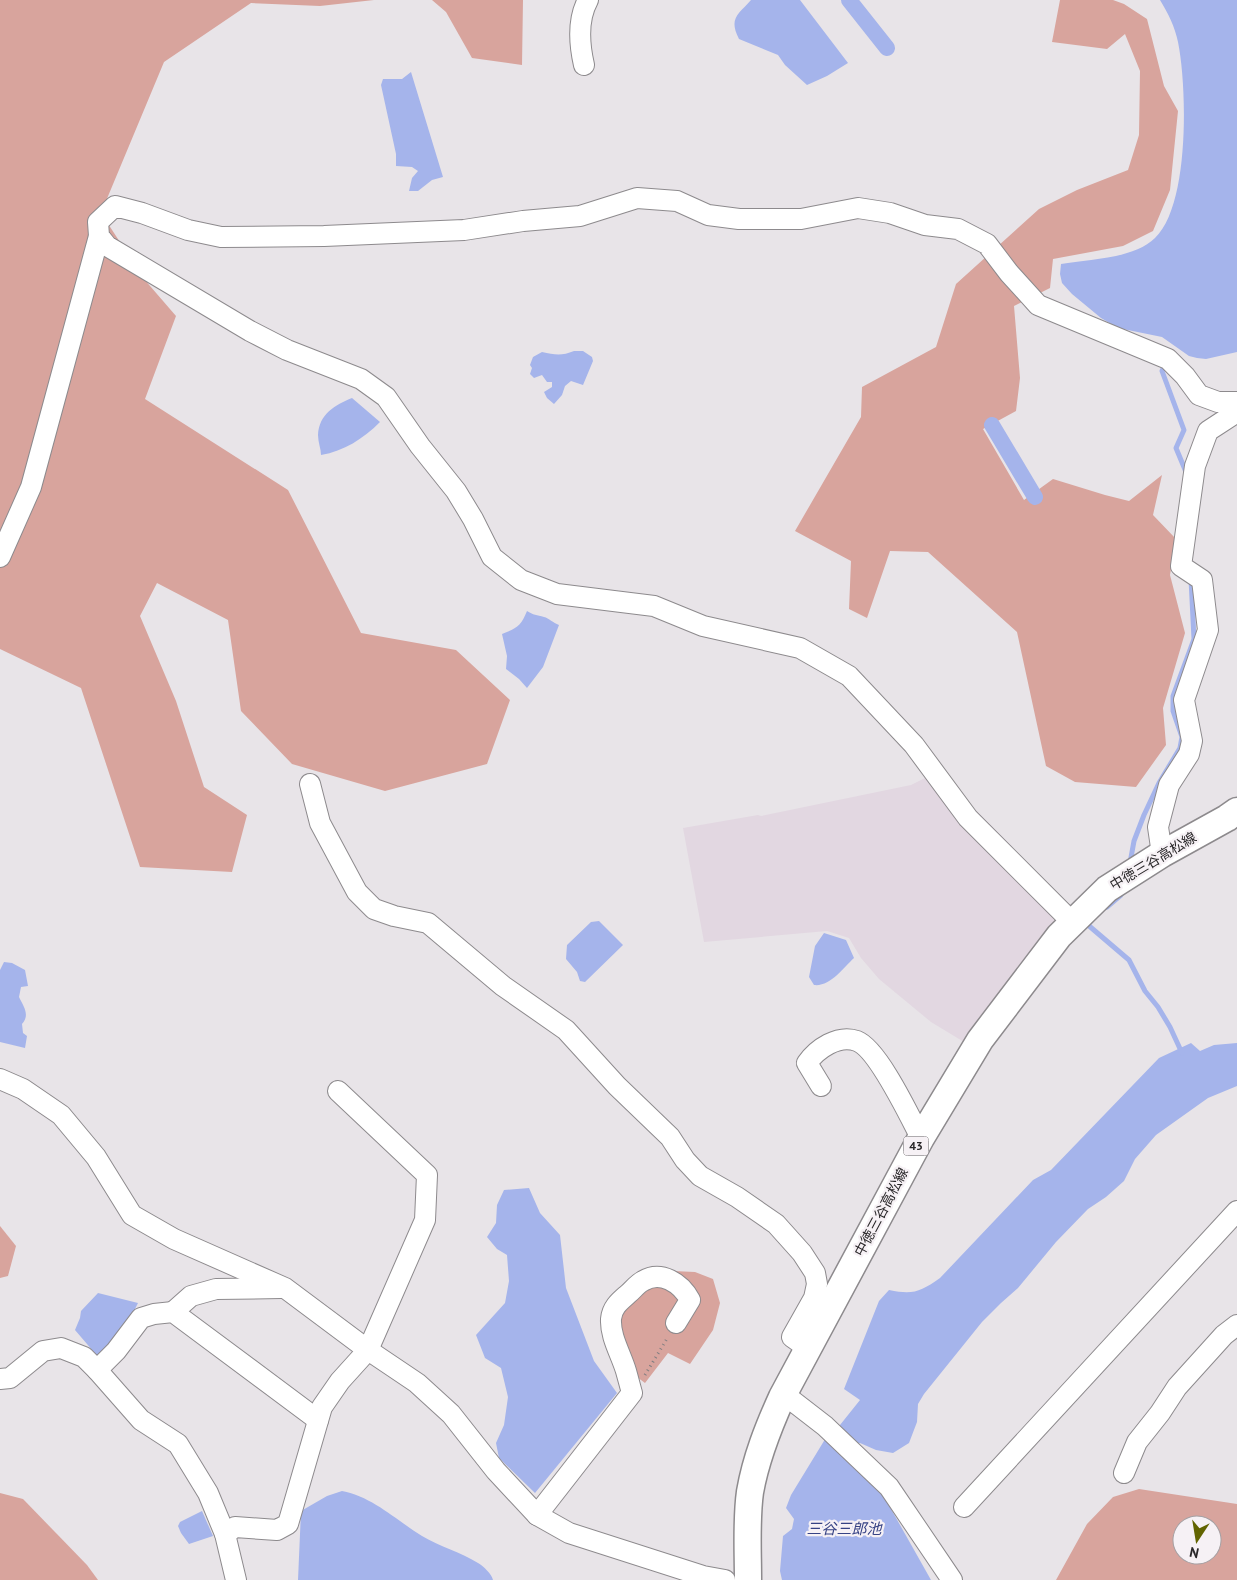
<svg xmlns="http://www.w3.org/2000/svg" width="1237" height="1580" viewBox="0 0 1237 1580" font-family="'PT Sans','Noto Sans JP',sans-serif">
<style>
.built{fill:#e2d7e1}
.green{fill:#d8a49d;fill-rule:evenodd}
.water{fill:#a5b4eb}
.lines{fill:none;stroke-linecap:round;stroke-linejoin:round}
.stream{stroke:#a5b4eb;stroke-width:5}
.canal{stroke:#a5b4eb;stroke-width:16}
.minor-casing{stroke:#8d8a8d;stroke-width:22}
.major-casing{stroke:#8d8a8d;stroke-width:29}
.path{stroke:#817e81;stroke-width:3;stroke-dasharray:1 4;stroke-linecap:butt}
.minor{stroke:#fff;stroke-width:20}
.major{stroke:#fff;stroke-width:26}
.labels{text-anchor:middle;stroke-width:4.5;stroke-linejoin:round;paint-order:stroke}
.shield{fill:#f6f1f5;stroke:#666466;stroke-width:1}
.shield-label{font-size:12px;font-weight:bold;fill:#292729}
.street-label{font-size:14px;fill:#292729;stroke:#f6f1f5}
.water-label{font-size:15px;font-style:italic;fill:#364284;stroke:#f6f1f5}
</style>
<rect width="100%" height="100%" fill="#e8e4e8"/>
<polygon class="built" points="927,777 1055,911 1059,925 964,1042 931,1022 879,979 861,958 849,938 827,931 704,942 683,828 758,815 761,816 911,785"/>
<g class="green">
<polygon points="0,0 374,0 320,6 251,3 164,62 101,213 144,279 176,316 145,399 288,490 361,633 456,650 510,700 487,764 385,791 292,764 241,711 228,620 157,583 140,616 176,701 204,787 247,815 232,872 140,867 81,688 0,649"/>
<polygon points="432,0 523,0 522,65 472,58 446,12"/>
<polygon points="1060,0 1113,0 1124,4 1147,19 1164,86 1178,111 1170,190 1153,231 1123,246 1053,259 1050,288 1014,306 1020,378 1016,411 983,429 1024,500 1053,479 1105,495 1129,501 1162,475 1153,515 1176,539 1170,575 1185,633 1163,708 1166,745 1136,787 1075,782 1046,766 1017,632 928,552 890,551 867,618 849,609 851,561 795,531 861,417 862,387 936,347 956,284 1039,209 1077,190 1128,170 1139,135 1140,71 1125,34 1107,49 1052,42"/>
<polygon points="0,1226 16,1246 8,1276 0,1278"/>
<polygon points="673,1271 695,1272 713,1279 720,1303 713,1330 690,1364 668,1353 645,1383 629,1371 613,1315 628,1299"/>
<path d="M1139,1489L1237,1504V1580H1056L1087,1524L1113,1497ZM1182,1525H1212V1555H1182Z"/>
<polygon points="0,1493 23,1499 87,1565 98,1580 0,1580"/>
</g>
<g class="water">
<path d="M751,0H800L848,63L827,76L807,85L785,65L778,55L739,39C728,18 739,14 751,0Z"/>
<path d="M1160,0H1237V352L1206,359L1197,358L1189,356L1162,337L1118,328L1101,318L1072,294L1062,283L1060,274L1061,264C1089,259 1134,259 1155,238C1190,205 1187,86 1178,42C1175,27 1168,13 1160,0Z"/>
<polygon points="411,72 443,177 432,180 418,191 409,191 412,178 418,171 412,167 396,166 396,154 381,85 383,79 402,79"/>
<path d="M574,351H583L592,357L593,361L583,385L571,381L565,386L562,395L554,404L547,398L544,392L552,387V382H547L542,375L534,378L530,374L532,368L530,365L533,357L542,352C555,355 562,356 574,351Z"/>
<path d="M352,398L380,422C363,439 344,451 321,455C321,449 318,442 318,435C319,414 335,405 352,398Z"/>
<path d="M527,611C533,615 537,615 544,617C549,618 553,623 559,625L543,667L527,688L519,679L506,669L507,656L502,634C517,628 521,626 527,611Z"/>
<polygon points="599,921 623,945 585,982 580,981 577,972 566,959 567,945 591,922"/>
<path d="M824,933L846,940L854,958C843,968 830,987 814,985L809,977L815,946Z"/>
<path d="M4,962L12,963L25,970L28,986L21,987L19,997C24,1007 30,1015 22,1024L23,1033L27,1036L25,1048L0,1042V970Z"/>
<path d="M1191,1043L1200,1051L1214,1045L1237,1043V1086L1208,1098L1156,1135L1135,1159L1124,1181L1106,1197L1088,1209L1056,1242L1018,1288L1001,1303L982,1322L924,1394L918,1404L917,1422L909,1443L893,1453L876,1450L860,1443L853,1445L882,1493L931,1580H782L780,1571L783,1536L792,1529L794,1519L786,1508L791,1495L827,1436L840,1425L860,1400L844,1389L879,1301L889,1290C913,1295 920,1292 940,1278L1033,1180L1051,1170L1159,1058Z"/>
<polygon points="529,1188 540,1213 560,1235 566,1288 594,1361 617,1393 535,1493 499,1458 496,1443 504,1425 508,1397 501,1368 485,1358 476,1335 505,1303 509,1281 507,1255 497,1249 487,1237 496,1223 497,1205 504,1190"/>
<polygon points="98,1293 138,1303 134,1311 104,1354 99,1358 75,1330 80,1318 81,1311"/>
<path d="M342,1491C373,1497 396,1520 422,1536C440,1547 461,1552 478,1563C483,1566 492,1574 493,1580H298L301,1511L327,1496Z"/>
<polygon points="202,1511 213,1536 189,1544 181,1533 178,1526 180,1522"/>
</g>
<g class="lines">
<g class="stream">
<polyline points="1165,364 1162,371 1184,430 1176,448 1186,472"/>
<polyline points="1130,863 1134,841 1144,815 1159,783 1180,748 1182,737 1173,711 1173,696 1194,639 1191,579"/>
<polyline points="1107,907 1121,895"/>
<polyline points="1091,921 1088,925 1129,960 1145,991 1158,1007 1170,1027 1182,1053"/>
</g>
<g class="canal">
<polyline points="849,0 887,48"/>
<polyline points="992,425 1035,497"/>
</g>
<g class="minor-casing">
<g id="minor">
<path d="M584,65C579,43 577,20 588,0"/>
<polyline points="0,557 31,487 99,236"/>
<polyline points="310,784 320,823 357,892 374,909 394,916 428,923 503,986 566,1030 617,1086 670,1137 685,1160 700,1176 737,1197 776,1224 802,1253 815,1273 817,1284 814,1298 792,1337 809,1349"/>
<polyline points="1162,854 1158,827 1169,785 1189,754 1192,741 1184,700 1208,630 1202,580 1181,566 1195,466 1208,431 1237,412"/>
<polyline points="1072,922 968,818 914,745 849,676 800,648 703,626 654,606 557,594 521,580 492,557 473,519 456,491 420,446 386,397 361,379 287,350 250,331 107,246 99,236 98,222 115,206 142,213 188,230 221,237 324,236 464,230 523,221 580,216 637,198 677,201 708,215 739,219 801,219 858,208 890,213 925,225 958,229 987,244 1009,273 1038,305 1168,359 1185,376 1199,395 1218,402 1237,402"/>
<polyline points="0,1079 23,1089 61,1115 96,1157 132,1215 174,1239 285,1288 368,1350 417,1383 451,1414 496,1471 537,1515 569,1533 703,1576 725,1580"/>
<path d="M821,1086L807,1063C817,1049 838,1034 857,1041C878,1049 910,1117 921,1138"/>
<polyline points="173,1312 191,1296 216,1289 281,1288"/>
<polyline points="97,1370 116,1351 141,1318 154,1314 173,1312 318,1420"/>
<polyline points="0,1379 10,1378 43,1351 61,1348 84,1357 97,1370 141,1420 178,1444 208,1493 225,1534 236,1580"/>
<polyline points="782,1397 794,1402 825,1426 889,1487 952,1580"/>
<polyline points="1124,1473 1137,1442 1160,1413 1177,1387 1224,1335 1237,1325"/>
<polyline points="964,1507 1237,1211"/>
<path d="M537,1515L632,1393C630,1386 628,1378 626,1371C621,1354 610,1337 611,1319C612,1307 620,1301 628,1294C633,1290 637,1284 643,1281C661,1270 681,1283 690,1300L676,1323"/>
<polyline points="225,1534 235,1527 277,1530 288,1524 322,1407 340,1381 368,1350 425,1220 427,1175 338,1091"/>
</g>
</g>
<g class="major-casing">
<path id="major" d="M748,1580C748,1551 746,1520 750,1492C756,1458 768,1428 782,1397L921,1138L980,1040L1059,936L1107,889L1162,854L1227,818L1237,811"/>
</g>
<polyline class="path" points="645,1375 668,1337"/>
<use href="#minor" class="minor"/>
<use href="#major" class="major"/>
</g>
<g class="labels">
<rect class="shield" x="903.5" y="1136.5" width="25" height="19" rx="4"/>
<g class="shield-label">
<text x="916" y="1150">43</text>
</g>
<g class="street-label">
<text transform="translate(1153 861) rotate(-31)" y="5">中徳三谷高松線</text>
<text transform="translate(881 1212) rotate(-62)" y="5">中徳三谷高松線</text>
</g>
<g class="water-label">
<text x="844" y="1534">三谷三郎池</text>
</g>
</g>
<g transform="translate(1197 1540) rotate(192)"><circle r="24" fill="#f6f1f5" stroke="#a4a0a3"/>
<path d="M0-4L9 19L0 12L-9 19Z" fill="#626400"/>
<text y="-8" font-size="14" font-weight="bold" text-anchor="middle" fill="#292729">N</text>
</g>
</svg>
